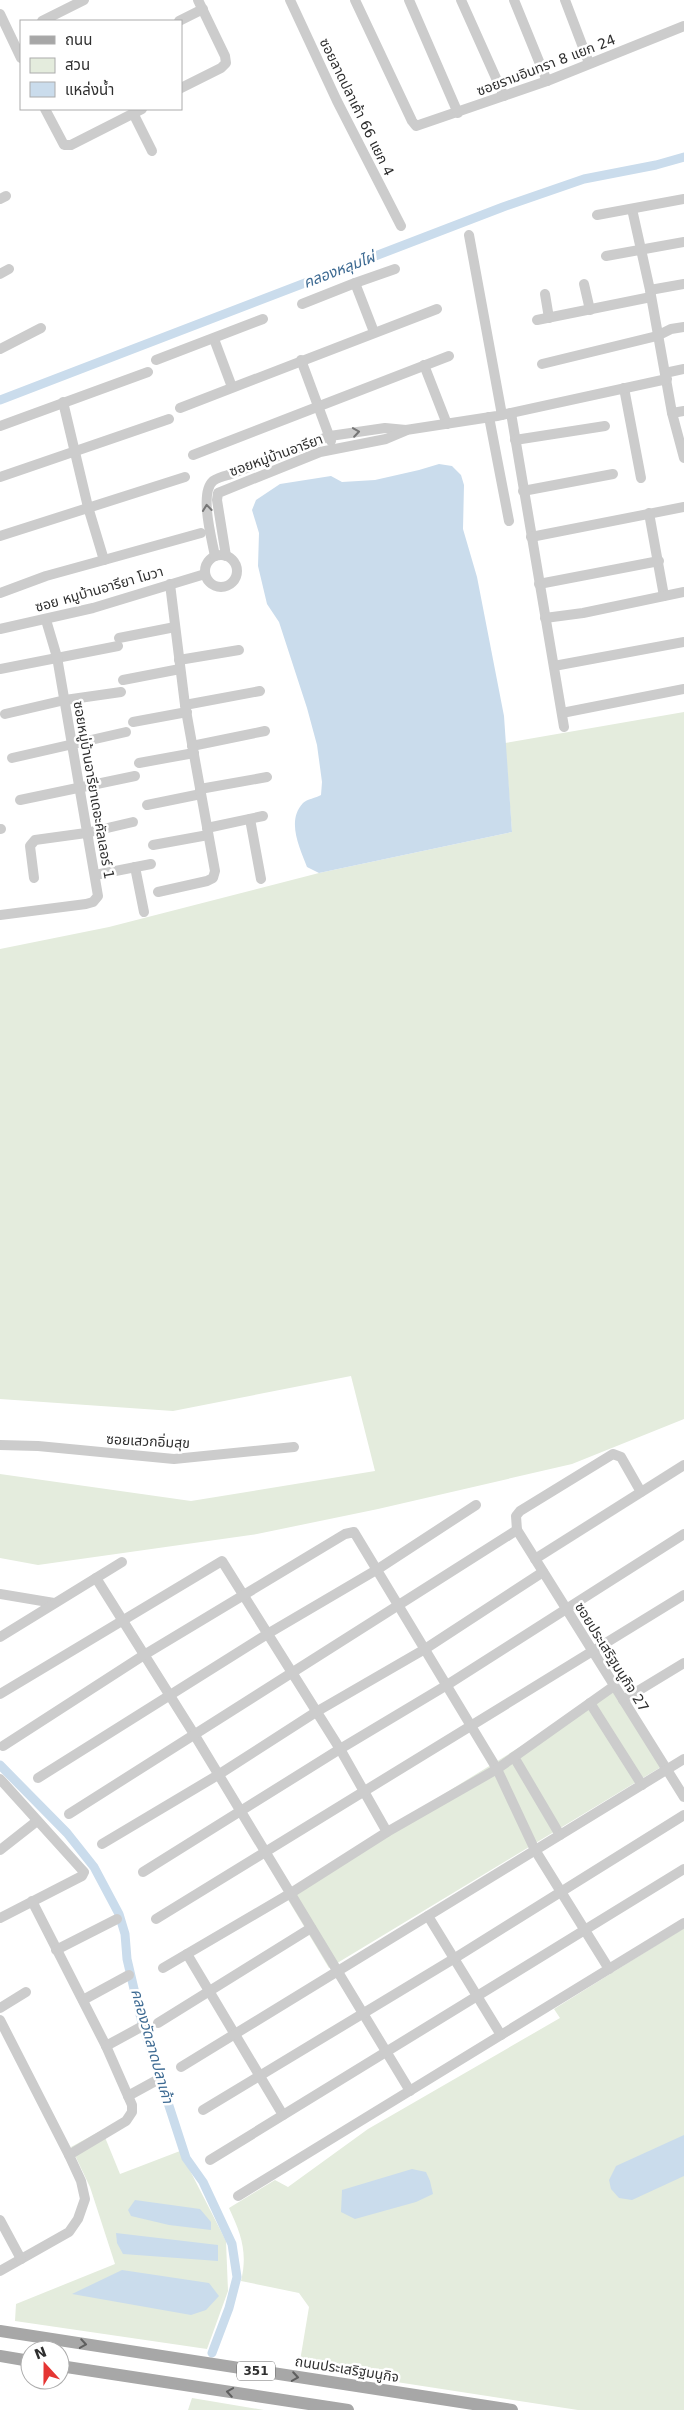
<svg xmlns="http://www.w3.org/2000/svg" width="684" height="2410" viewBox="0 0 684 2410" font-family="'DejaVu Sans','Noto Sans Thai',sans-serif">
<style>
.green{fill:#e4ecdd}
.water{fill:#cadcec}
.lines{fill:none;stroke-linecap:round;stroke-linejoin:round}
.canal{stroke:#cadcec;stroke-width:9}
.minor{stroke:#ccc;stroke-width:10}
.major{stroke:#a7a7a7;stroke-width:12}
.oneway{stroke:#767676}
.oneway2{stroke:#5f5f5f}
.labels{text-anchor:middle;stroke-width:5;stroke-linejoin:round;paint-order:stroke}
.shield{fill:#fff;stroke:#6d6d6d;stroke-width:1}
.shield-label{font-size:12px;font-weight:bold;fill:#2f2f2f}
.street-label{font-size:14px;fill:#2f2f2f;stroke:#fff}
.water-label{font-size:15px;font-style:italic;fill:#3d6a92;stroke:#fff}
</style>
<rect width="100%" height="100%" fill="#fff"/>
<g class="green">
<polygon points="684,712 684,1419 572,1464 378,1509 257,1534 38,1565 0,1558 0,1474 191,1501 375,1471 351,1376 173,1411 0,1399 0,949 109,927 319,873 512,832 505,743"/>
<polygon points="612,1690 661,1767 329,1968 284,1893"/>
<path d="M684,1928V2410H578L299,2367L309,2307L299,2293L241,2281C248,2252 241,2234 229,2208L275,2180L288,2187L368,2129L560,2018L554,2009Z"/>
<polygon points="102,2130 120,2174 180,2151 226,2241 228,2291 207,2349 15,2321 16,2304 115,2264 90,2187 71,2147"/>
<polygon points="192,2398 264,2410 188,2410"/>
</g>
<g class="water">
<path d="M439,464L452,466L461,475L464,485L463,529L477,577L504,716L512,832L319,873L307,867C300,848 286,821 303,803C307,799 316,798 321,795L322,782L317,745L307,708L279,622L267,604L258,566L259,533L252,510L256,500L280,484L331,476L342,482L375,480L419,470Z"/>
<polygon points="684,2135 684,2176 632,2200 619,2198 611,2189 609,2180 616,2166"/>
<polygon points="412,2169 426,2172 430,2181 433,2194 416,2202 355,2219 341,2212 342,2190"/>
<polygon points="135,2200 200,2209 211,2222 211,2230 169,2225 131,2216 128,2210"/>
<polygon points="116,2233 218,2245 218,2261 123,2254 117,2243"/>
<polygon points="122,2270 209,2283 219,2296 206,2310 191,2315 72,2294"/>
</g>
<g class="lines">
<g class="canal">
<polyline points="0,400 503,207 584,179 656,165 684,157"/>
<polyline points="0,1765 67,1833 94,1867 119,1914 125,1934 127,1959 142,2023 186,2158 203,2182 232,2244 237,2277 229,2308 212,2353"/>
</g>
<g class="minor">
<polyline points="290,0 337,101 401,226"/>
<polyline points="355,0 412,121 416,126 547,81 684,26"/>
<polyline points="409,0 458,113"/>
<polyline points="461,0 504,96"/>
<polyline points="514,0 547,81"/>
<polyline points="565,0 589,63"/>
<polyline points="0,14 21,58"/>
<polyline points="42,21 84,0"/>
<polyline points="179,21 203,9"/>
<polyline points="181,88 221,68 226,63 225,56 198,0"/>
<polyline points="45,109 64,145 71,145 142,109"/>
<polyline points="133,113 152,151"/>
<polyline points="0,199 6,196"/>
<polyline points="632,209 650,290 672,413 684,458"/>
<polyline points="597,215 684,199"/>
<polyline points="469,235 502,415"/>
<polyline points="606,256 684,242"/>
<polyline points="0,274 9,269"/>
<polyline points="355,283 395,269"/>
<polyline points="584,284 590,310"/>
<polyline points="650,290 684,284"/>
<polyline points="545,294 549,318"/>
<polyline points="302,304 355,283 374,332"/>
<polyline points="537,320 651,297"/>
<polyline points="214,339 232,387"/>
<polyline points="0,349 41,328"/>
<polyline points="156,360 263,319"/>
<polyline points="301,360 331,441"/>
<polyline points="542,364 657,336 671,329 684,327"/>
<polyline points="424,365 447,424"/>
<polyline points="665,373 684,369"/>
<polyline points="624,388 641,478"/>
<polyline points="63,402 88,507 104,560 201,533"/>
<polyline points="180,408 437,309"/>
<polyline points="511,413 564,727"/>
<polyline points="672,413 684,411"/>
<polyline points="489,417 509,521"/>
<polyline points="0,426 148,372"/>
<polyline points="515,440 605,426"/>
<polyline points="193,455 449,356"/>
<polyline points="0,477 169,419"/>
<polyline points="523,491 613,474"/>
<polyline points="649,513 664,596"/>
<polyline points="0,536 185,477"/>
<polyline points="531,537 684,507"/>
<circle cx="221" cy="571" r="16"/>
<path d="M215,556C212,540 199,493 213,481C217,478 224,476 228,475L330,436L385,428L406,430L497,416L667,379"/>
<polyline points="226,556 217,500 218,493 320,452 386,439 405,431"/>
<polyline points="539,584 659,561"/>
<polyline points="0,593 46,576 104,560"/>
<polyline points="545,618 583,613 684,592"/>
<polyline points="0,629 93,608 205,574"/>
<polyline points="119,638 175,627"/>
<polyline points="179,660 239,650"/>
<polyline points="554,666 684,642"/>
<polyline points="0,669 118,646"/>
<polyline points="123,680 180,669"/>
<polyline points="185,705 260,691"/>
<polyline points="562,713 684,689"/>
<polyline points="5,714 65,700 121,692"/>
<polyline points="133,722 187,712"/>
<polyline points="192,746 265,731"/>
<polyline points="12,758 126,732"/>
<polyline points="139,763 194,753"/>
<polyline points="200,789 267,777"/>
<polyline points="20,800 135,776"/>
<polyline points="147,805 201,794"/>
<polyline points="250,819 261,879"/>
<polyline points="207,828 263,816"/>
<polyline points="0,829 1,829"/>
<polyline points="153,845 208,835"/>
<polyline points="135,867 144,912"/>
<polyline points="95,875 151,864"/>
<polyline points="34,878 30,846 35,840 86,833 133,822"/>
<polyline points="158,892 207,881 213,878 215,871 185,705 170,584"/>
<polyline points="0,915 86,904 93,902 98,896 57,657 46,620"/>
<polyline points="0,1445 38,1446 174,1459 294,1447"/>
<polyline points="641,1492 621,1457 613,1454 520,1511 516,1516 517,1530 684,1797"/>
<polyline points="535,1559 684,1465"/>
<polyline points="96,1578 122,1562"/>
<polyline points="0,1594 54,1603"/>
<polyline points="0,1637 96,1578 194,1734 410,2091"/>
<polyline points="0,1694 222,1561 340,1749 387,1832"/>
<polyline points="623,1700 684,1663"/>
<polyline points="590,1703 642,1785"/>
<polyline points="3,1746 144,1655 345,1534 354,1532 497,1769 535,1850 609,1969"/>
<polyline points="514,1757 560,1835"/>
<polyline points="38,1778 269,1633 378,1569 476,1505"/>
<polyline points="0,1779 84,1872 82,1876 0,1918"/>
<polyline points="69,1814 517,1530"/>
<polyline points="102,1844 218,1775 316,1712 425,1649 543,1572"/>
<polyline points="0,1850 37,1821"/>
<polyline points="143,1872 340,1749 447,1685 684,1534"/>
<polyline points="32,1901 106,2046 132,2105 132,2112 126,2121 69,2155"/>
<polyline points="428,1916 501,2035"/>
<polyline points="156,1919 684,1595"/>
<polyline points="56,1950 117,1919"/>
<polyline points="187,1954 283,2115"/>
<polyline points="163,1968 291,1893 387,1832 497,1769 614,1686"/>
<polyline points="83,2000 129,1975"/>
<polyline points="0,2008 26,1992"/>
<polyline points="0,2020 69,2155 81,2181 85,2199 78,2219 69,2232 0,2271"/>
<polyline points="158,2023 311,1928"/>
<polyline points="106,2046 141,2027"/>
<polyline points="181,2067 684,1759"/>
<polyline points="128,2096 159,2079"/>
<polyline points="203,2110 455,1958 684,1815"/>
<polyline points="210,2160 684,1869"/>
<polyline points="238,2196 684,1923"/>
<polyline points="0,2220 21,2259"/>
</g>
<g class="major">
<polyline points="0,2331 512,2410"/>
<polyline points="0,2356 30,2361"/>
<polyline points="60,2366 348,2410"/>
</g>
</g>
<defs><path id="oneway-chevron" d="M-2-3.5L2.5 0L-2 3.5" fill="none" stroke-width="1.6" stroke-linecap="round" stroke-linejoin="round" transform="scale(1.25)"/></defs>
<g class="oneway">
<use href="#oneway-chevron" transform="translate(356 432) rotate(-8)"/>
<use href="#oneway-chevron" transform="translate(207 508) rotate(-96)"/>
</g>
<g class="oneway2">
<use href="#oneway-chevron" transform="translate(83 2344) rotate(9)"/>
<use href="#oneway-chevron" transform="translate(295 2377) rotate(9)"/>
<use href="#oneway-chevron" transform="translate(230 2392) rotate(-171)"/>
</g>
<g class="labels">
<rect class="shield" x="237" y="2361.5" width="38" height="19" rx="4"/>
<g class="shield-label">
<text x="256" y="2375">351</text>
</g>
<g class="street-label">
<text transform="translate(546 65) rotate(-21)" y="5">ซอยรามอินทรา 8 แยก 24</text>
<text transform="translate(357 107) rotate(64)" y="5">ซอยลาดปลาเค้า 66 แยก 4</text>
<text transform="translate(276 455) rotate(-20)" y="5">ซอยหมู่บ้านอารียา</text>
<text transform="translate(99 589) rotate(-16)" y="5">ซอย หมูบ้านอารียา โมวา</text>
<text transform="translate(94 790) rotate(80)" y="5">ซอยหมู่บ้านอารียาเดอะคัลเลอร์ 1</text>
<text transform="translate(148 1441) rotate(3)" y="5">ซอยเสวกอิ่มสุข</text>
<text transform="translate(612 1657) rotate(58)" y="5">ซอยประเสริฐมนูกิจ 27</text>
<text transform="translate(347 2369) rotate(9)" y="5">ถนนประเสริฐมนูกิจ</text>
</g>
<g class="water-label">
<text transform="translate(339 270) rotate(-21)" y="5">คลองหลุมไผ่</text>
<text transform="translate(152 2046) rotate(74)" y="5">คลองวัดลาดปลาเค้า</text>
</g>
</g>
<rect x="20" y="20" width="162" height="90" fill="#ffffff" stroke="#acacac"/>
<rect x="30" y="36" width="25" height="8" fill="#a7a7a7" stroke="#acacac"/>
<text x="65" y="45" font-size="15" fill="#2f2f2f">ถนน</text>
<rect x="30" y="58" width="25" height="15" fill="#e4ecdd" stroke="#acacac"/>
<text x="65" y="70" font-size="15" fill="#2f2f2f">สวน</text>
<rect x="30" y="82" width="25" height="15" fill="#cadcec" stroke="#acacac"/>
<text x="65" y="95" font-size="15" fill="#2f2f2f">แหล่งน้ำ</text>
<g transform="translate(45 2365) rotate(339)"><circle r="24" fill="#ffffff" stroke="#acacac"/>
<path d="M0-4L9 19L0 12L-9 19Z" fill="#e53533"/>
<text y="-8" font-size="14" font-weight="bold" text-anchor="middle" fill="#2f2f2f">N</text>
</g>
</svg>
